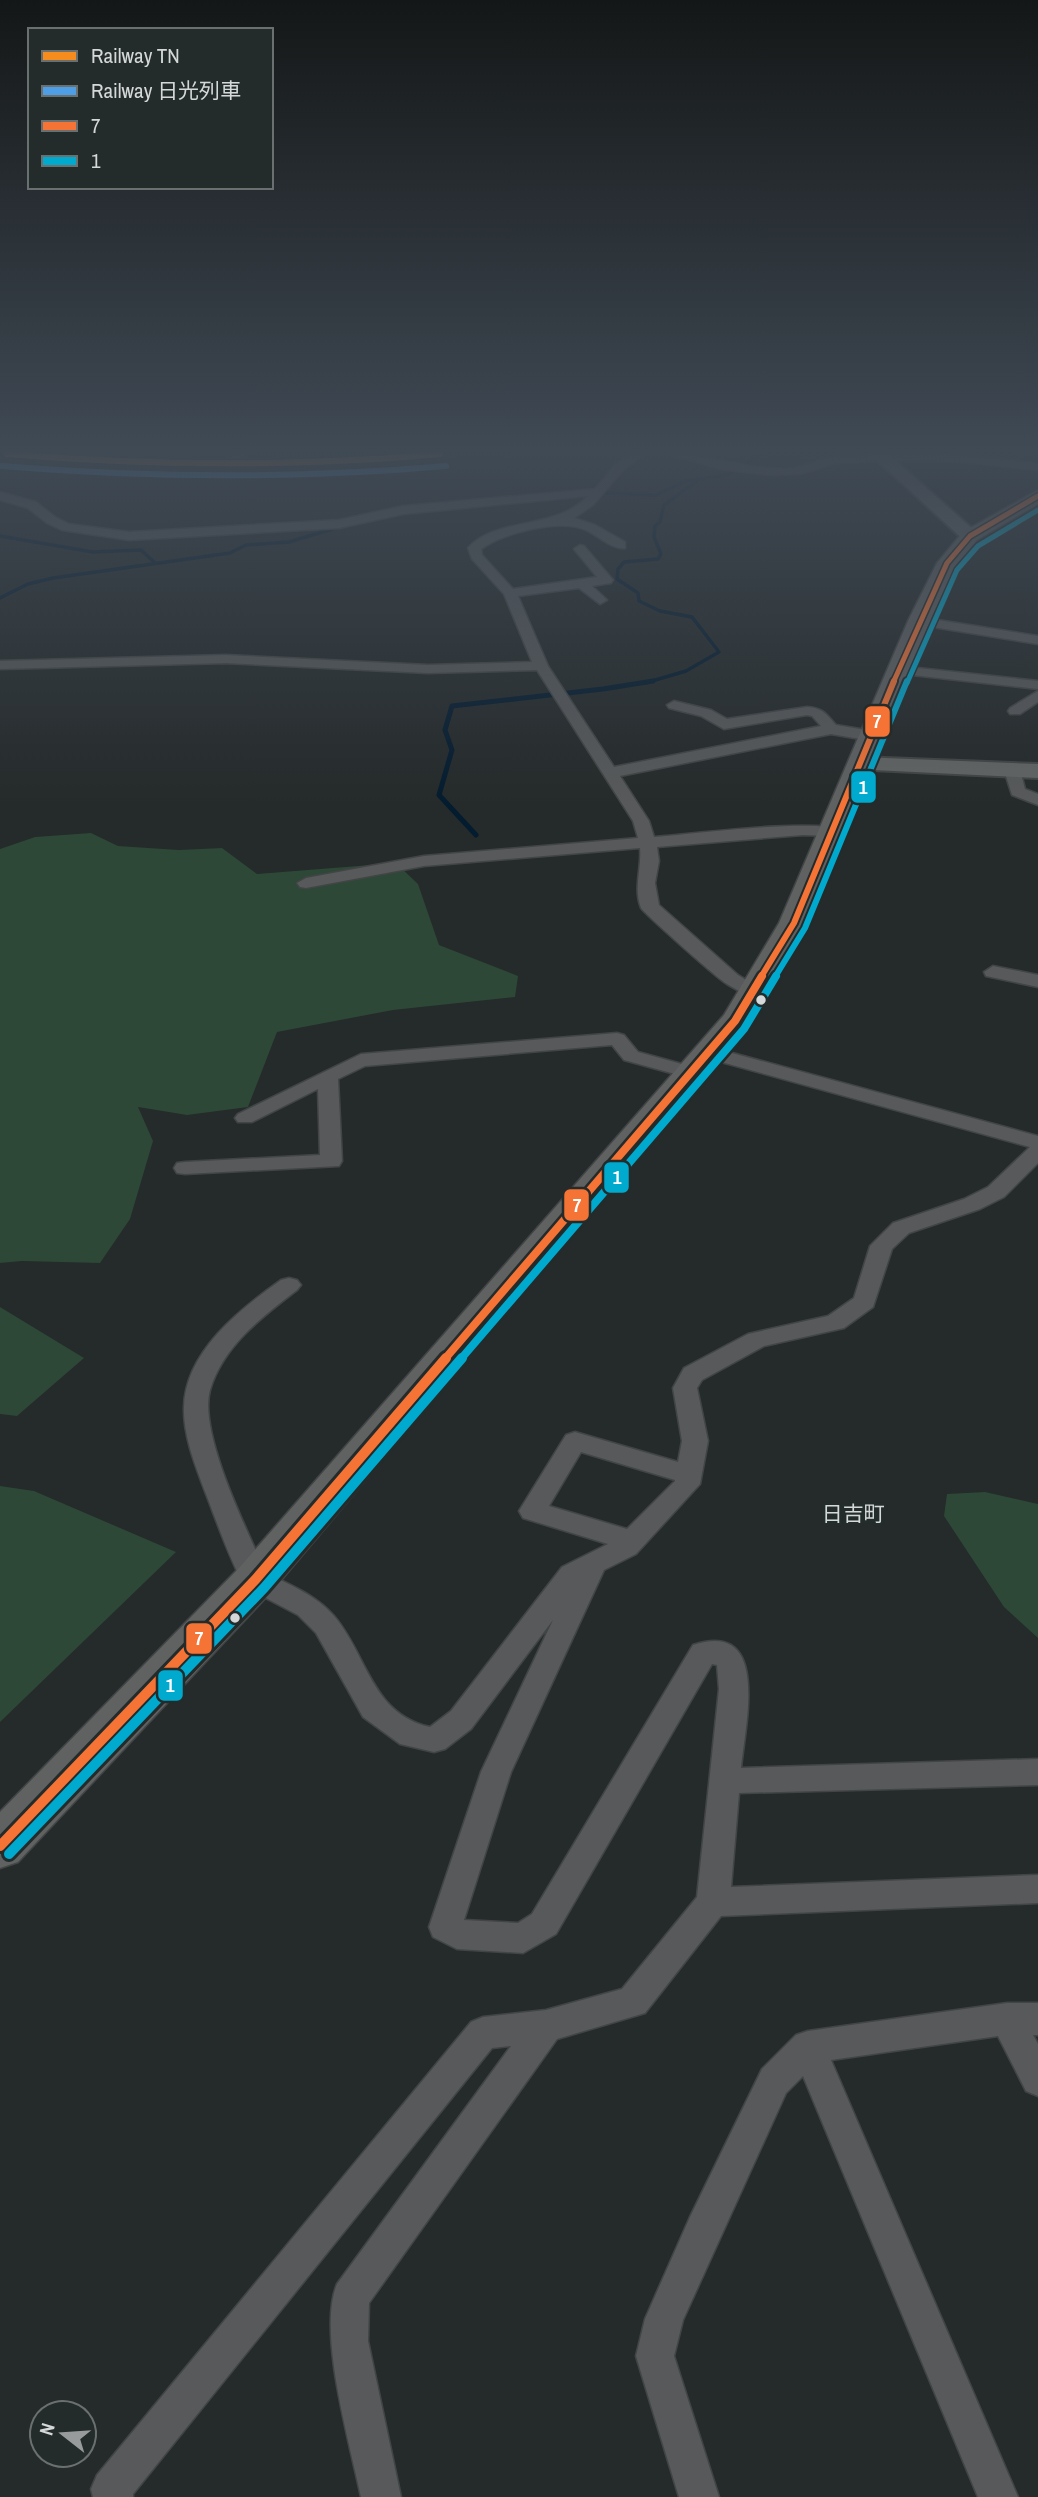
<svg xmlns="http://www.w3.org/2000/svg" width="1038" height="2497" viewBox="0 0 1038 2497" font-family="'Archivo Narrow','Noto Sans JP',sans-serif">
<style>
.green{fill:#2d4837}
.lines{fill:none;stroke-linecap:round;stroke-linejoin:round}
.stream-far1{stroke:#041c2f;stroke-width:3.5}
.stream{stroke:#041c2f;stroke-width:5}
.street-casing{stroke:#424545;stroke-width:3}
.secondary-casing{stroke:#424545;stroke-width:4}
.primary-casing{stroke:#424545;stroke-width:3}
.street{fill:#57595a;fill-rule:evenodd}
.secondary{fill:#626464;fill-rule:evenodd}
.primary{fill:#606262;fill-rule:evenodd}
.bus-1-far3-casing{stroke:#242b2b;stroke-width:8}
.bus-1-far2-casing{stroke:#242b2b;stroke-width:10}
.bus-1-far1-casing{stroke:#242b2b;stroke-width:13}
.bus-1-casing{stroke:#242b2b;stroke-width:16}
.bus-2-far3-casing{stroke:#242b2b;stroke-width:8}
.bus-2-far2-casing{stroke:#242b2b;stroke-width:10}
.bus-2-far1-casing{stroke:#242b2b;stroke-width:13}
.bus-2-casing{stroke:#242b2b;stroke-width:16}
.bus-1-far3{stroke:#f57335;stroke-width:5}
.bus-1-far2{stroke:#f57335;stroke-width:6}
.bus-1-far1{stroke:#f57335;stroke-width:8}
.bus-1{stroke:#f57335;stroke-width:10}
.bus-2-far3{stroke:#00a9ce;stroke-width:5}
.bus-2-far2{stroke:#00a9ce;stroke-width:6}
.bus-2-far1{stroke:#00a9ce;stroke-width:8}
.bus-2{stroke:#00a9ce;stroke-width:10}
.rail-1-casing{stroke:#242b2b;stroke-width:9}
.rail-2-casing{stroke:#242b2b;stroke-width:9}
.rail-1{stroke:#f68b1e;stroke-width:6}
.rail-2{stroke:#4d9ee5;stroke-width:6}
.bus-dot{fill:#d4d8d8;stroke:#242b2b;stroke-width:2.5}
.labels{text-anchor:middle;stroke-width:7;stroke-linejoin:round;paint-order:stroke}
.quarter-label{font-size:21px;fill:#d4d8d8;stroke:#242b2b}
.line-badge{stroke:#242b2b;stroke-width:2.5}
.badge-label{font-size:19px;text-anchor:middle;font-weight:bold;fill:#fff}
</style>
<rect width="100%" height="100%" fill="#252a2a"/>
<g class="green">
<polygon points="91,833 118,846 179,850 222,848 257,874 396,863 418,884 439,945 518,976 515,997 393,1010 277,1032 248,1107 187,1115 138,1107 153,1141 130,1219 100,1263 22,1261 0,1263 0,849 35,837"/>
<polygon points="0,1307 84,1358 17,1416 0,1414"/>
<polygon points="0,1486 34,1491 176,1552 0,1722"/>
<polygon points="985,1492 1038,1504 1038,1638 1004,1607 944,1516 947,1494"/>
</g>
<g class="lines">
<g class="stream-far1">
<polyline points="606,493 656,495 686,481 727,475 761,454"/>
<polyline points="0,536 93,552 141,550 154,562"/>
<polyline points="0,598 28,584 53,578 230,553 246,545 289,542 336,528"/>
<polyline points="645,683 686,671 719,652 692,617 660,611 639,601 638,593 617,579 618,569 624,562 658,559 661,554 654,537 655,526 660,522 664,505 697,481"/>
</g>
<polyline class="stream" points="476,835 439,795 452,750 445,730 452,706 603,689 653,681"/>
<g class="street-casing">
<g id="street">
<polygon points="233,454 244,454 241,461 237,462 231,459"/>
<path d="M631,454H645L624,469L593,505L574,518L595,525L625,542V548C612,550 598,535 586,530C560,518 503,533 481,549L482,555L513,589L597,577L574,549L580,545L584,546L613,580L611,583L592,586L607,600L600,604L579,588L518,596L548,666L614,767L821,726L812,716L807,715L724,729L701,716L669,708L667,705L674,701L711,710L727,719L807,707C823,708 826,714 836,725L872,731L880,736L872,741L831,734L620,776L649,821L654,837C681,835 826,817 839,831L831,836L803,835L657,847L659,861L655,883L659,905L738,975L764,991L762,995C750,998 737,990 727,984C718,979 645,914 641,908C633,889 642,867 640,848L424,866L306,888L300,887L297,883L306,878L424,856L638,838L633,821L537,670L428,673L226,663L0,669V661L226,655L428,665L532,662L504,594L472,559L468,548C497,516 555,531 588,496L403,514L339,528L129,540L62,530L47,523L28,508L0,500V492L36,502L55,517L69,524L129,532L339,520L403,506L595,489L616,464Z"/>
<path d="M669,454C708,454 745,469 785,469C803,469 818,458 836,457C903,450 972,454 1038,464V470L962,462L886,461L836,463L800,474L768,475L721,469Z"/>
<polygon points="919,617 1038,636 1038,644 914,624 912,621"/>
<polygon points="899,666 1038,681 1038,689 894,673 894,667"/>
<polygon points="1038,691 1038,702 1020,714 1010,714 1008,711 1010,708"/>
<polygon points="1012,765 1020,770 1025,789 1038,794 1038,805 1012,795 1004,770"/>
<polygon points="993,966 1038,975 1038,987 986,976 984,972"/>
<polygon points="617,1033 624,1035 638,1052 700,1069 703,1073 700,1077 693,1079 624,1060 612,1045 365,1066 338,1079 342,1161 339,1166 185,1174 177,1173 174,1168 177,1163 185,1162 320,1155 318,1089 252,1122 238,1122 235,1118 238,1114 361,1054"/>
<path d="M710,1047L1038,1136V1163L1004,1197L980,1209L909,1233L892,1249L873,1307L844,1328L764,1346L702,1380L697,1388L708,1441L700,1484L636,1554L604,1570L511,1772L464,1920L518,1923L532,1914L693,1645C771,1619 745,1725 741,1768L1038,1759V1785L739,1793L731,1887L1038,1875V1903L721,1916L645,2013L557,2039L369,2303L368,2341L401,2497H361C350,2444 317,2331 337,2284L511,2046L492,2048L133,2494V2497H93L91,2489L97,2475L471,2022L483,2017L546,2010L622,1989L697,1897L719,1689L717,1665L712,1664L556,1934L523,1953L457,1949L433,1937L429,1927L481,1772L553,1620L471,1729L445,1749L434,1752L400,1744L363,1717L316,1633L298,1615L245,1587C229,1558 218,1525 206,1494C196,1467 183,1436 184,1407C185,1352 240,1309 281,1280L289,1278L297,1280L301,1285L297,1290C263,1316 223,1346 210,1390C198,1433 248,1532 266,1573C290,1585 316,1595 334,1616C367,1654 371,1714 430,1727L451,1711L562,1567L608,1544L523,1518L519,1511L566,1435L575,1432L678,1462L682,1441L673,1388L684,1368L748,1334L828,1316L854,1298L870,1246L893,1223L964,1199L988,1187L1030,1147L703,1057L700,1053L703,1049ZM581,1452L675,1480V1481L627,1529L549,1506Z"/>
<polygon points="1007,2003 1038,2003 1038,2035 1033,2035 1038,2044 1038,2096 1026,2091 998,2036 831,2060 1018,2497 978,2497 803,2076 786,2093 683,2320 674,2356 719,2497 679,2497 636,2356 645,2319 690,2217 762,2069 796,2035 808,2031"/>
</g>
</g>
<g class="secondary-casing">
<g id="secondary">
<polygon points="870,454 888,454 976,532 979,536 976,540 964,540"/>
<polygon points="860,757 1038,764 1038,778 852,769 849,764 852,759"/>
</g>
</g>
<g class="primary-casing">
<polygon id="primary" points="1038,490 1038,504 977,540 956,565 930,621 809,923 746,1028 271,1592 18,1862 0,1868 0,1812 239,1568 724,1015 779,923 908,621 937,563 963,532"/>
</g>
<use href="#street" class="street"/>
<use href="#secondary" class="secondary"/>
<use href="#primary" class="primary"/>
<g class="bus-1-far3-casing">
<polyline id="bus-1-far3" points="893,683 947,563 970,536 1038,496"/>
</g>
<g class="bus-1-far2-casing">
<polyline id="bus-1-far2" points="761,977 794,923 894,681"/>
</g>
<g class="bus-1-far1-casing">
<polyline id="bus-1-far1" points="444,1360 735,1021 762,976"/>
</g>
<g class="bus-1-casing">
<polyline id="bus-1" points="0,1846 255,1580 446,1358"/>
</g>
<g class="bus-2-far3-casing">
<polyline id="bus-2-far3" points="907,683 957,570 978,546 1038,510"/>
</g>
<g class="bus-2-far2-casing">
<polyline id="bus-2-far2" points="775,977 805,928 907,681"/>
</g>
<g class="bus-2-far1-casing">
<polyline id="bus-2-far1" points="460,1360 744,1029 776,976"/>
</g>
<g class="bus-2-casing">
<polyline id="bus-2" points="9,1854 264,1588 462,1358"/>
</g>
<use href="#bus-1-far3" class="bus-1-far3"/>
<use href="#bus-1-far2" class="bus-1-far2"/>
<use href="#bus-1-far1" class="bus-1-far1"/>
<use href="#bus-1" class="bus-1"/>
<use href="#bus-2-far3" class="bus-2-far3"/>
<use href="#bus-2-far2" class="bus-2-far2"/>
<use href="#bus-2-far1" class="bus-2-far1"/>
<use href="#bus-2" class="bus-2"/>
<g class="rail-1-casing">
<path id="rail-1" d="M7,454C152,466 295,467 440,454"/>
</g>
<g class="rail-2-casing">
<path id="rail-2" d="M1,466C150,478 297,479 446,466"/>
</g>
<use href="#rail-1" class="rail-1"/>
<use href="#rail-2" class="rail-2"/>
</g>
<linearGradient id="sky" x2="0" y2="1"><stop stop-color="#141717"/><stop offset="0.56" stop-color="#404a55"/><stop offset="1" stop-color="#404a55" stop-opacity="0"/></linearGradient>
<rect width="1038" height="804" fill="url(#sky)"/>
<g class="bus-dot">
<circle cx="761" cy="1000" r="6"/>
<circle cx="235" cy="1618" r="6"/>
</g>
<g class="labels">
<g class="quarter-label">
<text x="853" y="1521">日吉町</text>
</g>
</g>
<g class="line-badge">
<rect x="864" y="705" width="27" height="33" rx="7" fill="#f57335"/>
<rect x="850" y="770" width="27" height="34" rx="7" fill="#00a9ce"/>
<rect x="603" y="1161" width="27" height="33" rx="7" fill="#00a9ce"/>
<rect x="563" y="1188" width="27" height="34" rx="7" fill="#f57335"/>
<rect x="185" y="1622" width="28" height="33" rx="7" fill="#f57335"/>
<rect x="157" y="1669" width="27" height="33" rx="7" fill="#00a9ce"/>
</g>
<g class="badge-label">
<text x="877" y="728">7</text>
<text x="863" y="794">1</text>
<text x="617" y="1184">1</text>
<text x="577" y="1212">7</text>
<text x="199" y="1645">7</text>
<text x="170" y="1692">1</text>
</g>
<rect x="28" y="28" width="245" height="161" fill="#242b2b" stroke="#6a7070" stroke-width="2"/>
<rect x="42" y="51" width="35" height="10" fill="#f68b1e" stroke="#6a7070" stroke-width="2"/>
<text x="91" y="63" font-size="21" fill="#d4d8d8">Railway TN</text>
<rect x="42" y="86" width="35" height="10" fill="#4d9ee5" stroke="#6a7070" stroke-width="2"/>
<text x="91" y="98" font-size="21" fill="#d4d8d8">Railway 日光列車</text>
<rect x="42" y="121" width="35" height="10" fill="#f57335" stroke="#6a7070" stroke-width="2"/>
<text x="91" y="133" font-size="21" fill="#d4d8d8">7</text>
<rect x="42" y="156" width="35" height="10" fill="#00a9ce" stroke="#6a7070" stroke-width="2"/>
<text x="91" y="168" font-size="21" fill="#d4d8d8">1</text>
<g transform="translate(63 2434) rotate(287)"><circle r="33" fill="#242b2b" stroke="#6a7070" stroke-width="2"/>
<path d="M0-5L12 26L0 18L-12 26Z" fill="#979b9b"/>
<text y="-10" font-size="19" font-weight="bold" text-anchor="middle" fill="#d4d8d8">N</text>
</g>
</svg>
